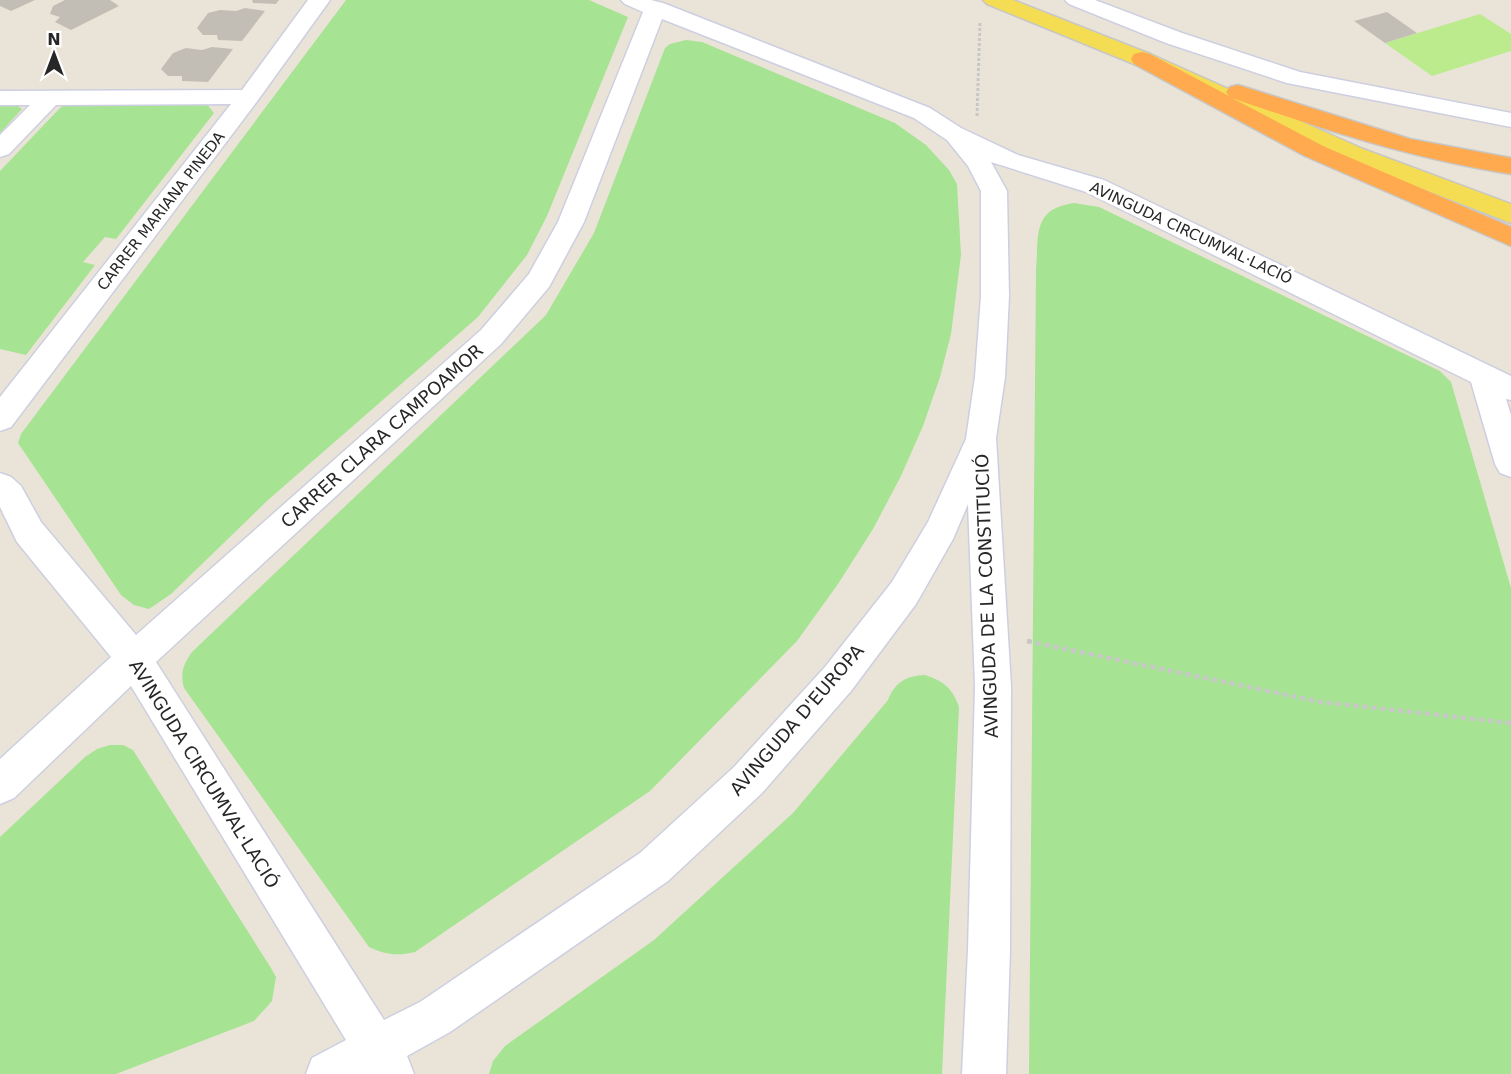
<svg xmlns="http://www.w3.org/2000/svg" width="1511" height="1074" viewBox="0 0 1511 1074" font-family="'DejaVu Sans',sans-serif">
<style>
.green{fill:#a6e392}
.pitch{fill:#bbeb8d}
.building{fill:#c2beb5}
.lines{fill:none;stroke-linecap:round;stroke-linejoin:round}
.minor-casing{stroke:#cdcfe1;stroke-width:3}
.major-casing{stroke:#c7c7c7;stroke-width:3}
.highway-casing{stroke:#c7c7c7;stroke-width:3}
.path-far1{stroke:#c7c7c7;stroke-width:3;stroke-dasharray:3 2;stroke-linecap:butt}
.path{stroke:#c7c7c7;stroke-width:4.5;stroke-dasharray:5 4;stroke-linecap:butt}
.minor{fill:#fff;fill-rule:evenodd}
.major{fill:#f4dc53;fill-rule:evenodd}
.highway{fill:#ffaa4e;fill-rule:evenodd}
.labels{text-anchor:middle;stroke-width:6;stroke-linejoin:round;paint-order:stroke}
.far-street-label{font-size:15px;fill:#272727;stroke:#fff}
.street-label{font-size:18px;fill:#272727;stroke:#fff}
</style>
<rect width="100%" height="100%" fill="#eae4d8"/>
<g class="green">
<polygon points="346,0 589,0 628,17 547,216 527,255 478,317 268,500 171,594 149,609 134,605 121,595 18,443 21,434"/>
<path d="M686,40L702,42L895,123L926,145L949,170L957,184L961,255L951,334L940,377L923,426L901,476L873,529L838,584L797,641L650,791L415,952C397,956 386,955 369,947L184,688C180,673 183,665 192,652L546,315L594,233L665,48L670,44Z"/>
<polygon points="206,103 214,113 116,239 105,237 83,262 95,265 26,355 0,349 0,171 60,108 65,105"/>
<polygon points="0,105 18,106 22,109 0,133"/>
<path d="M1074,203L1099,207L1440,371L1451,382L1511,588V1074H1029L1036,269C1039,235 1032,209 1074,203Z"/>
<path d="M925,675C944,681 953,689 959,707L942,1074H489L493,1061L505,1046L654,940L793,813L888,700C895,682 906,676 925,675Z"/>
<polygon points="110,745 123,745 133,750 271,968 276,977 272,1001 254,1021 116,1074 0,1074 0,837 85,757 97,749"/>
</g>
<polygon class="pitch" points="1480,14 1511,34 1511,51 1432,76 1385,43"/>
<g class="building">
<polygon points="0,0 35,0 11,11 0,6"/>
<polygon points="65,0 110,0 119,6 71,30 55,22 60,17 50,14 53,6"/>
<polygon points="252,0 279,0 276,4 253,3"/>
<polygon points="245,8 265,11 242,41 218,40 217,35 203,35 197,28 208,13 220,10 236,11"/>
<polygon points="1387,12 1417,33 1385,43 1354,21"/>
<polygon points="212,47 233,49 208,82 182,81 182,76 168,76 161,69 173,53 186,48 202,50"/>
</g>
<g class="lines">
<g class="minor-casing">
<g id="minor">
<polygon points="308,0 330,0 258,100 11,427 0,431 0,397 231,104 56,105 9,154 0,157 0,135 30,105 0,105 0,91 242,90"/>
<path d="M621,0H651L663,3L930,108L961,128L1018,155L1104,180L1511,376V400L1506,399L1511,415V477L1500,473L1495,464L1471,382L1086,192L991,162L1007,191L1009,296L1005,377L996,438L1011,686L1010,950L1006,1074H962L968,950L975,686L968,504L953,539L916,604L851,691L762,793L668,881L450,1032L407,1056L414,1074H306L312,1058L346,1040L131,686L14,798L0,804V759L111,657L17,542L0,507V473L11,477L21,486L41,522L136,635L481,330L529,274L558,222L643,12L625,4ZM662,19L914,118L947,140L968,166L981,191V296L975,377L966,439L928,522L892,582L825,667L734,767L640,853L420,1002L384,1020L156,662L501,344L549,287L584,222Z"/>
<polygon points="1065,0 1095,0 1182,33 1300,72 1511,113 1511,127 1287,83 1166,43 1069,4"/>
</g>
</g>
<g class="major-casing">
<polygon id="major" points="983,0 1013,0 1150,54 1363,149 1511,204 1511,223 1345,159 1134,64 987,4"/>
</g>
<g class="highway-casing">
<path id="highway" d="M1142,52L1150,54L1229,96L1226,92L1230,87L1238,85L1410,139L1511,158V174C1415,159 1324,130 1232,98L1323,146L1511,227V246L1305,156L1134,64L1131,59L1134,54Z"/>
</g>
<polyline class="path-far1" points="977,116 980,22"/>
<polyline class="path" points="1027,641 1321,702 1511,723"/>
<use href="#minor" class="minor"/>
<use href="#major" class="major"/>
<use href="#highway" class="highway"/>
</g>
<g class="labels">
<g class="far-street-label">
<text transform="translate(161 211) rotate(-52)" y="5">CARRER MARIANA PINEDA</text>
<text transform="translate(1191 233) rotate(25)" y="5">AVINGUDA CIRCUMVAL·LACIÓ</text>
</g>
<g class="street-label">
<text transform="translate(382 436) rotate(-42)" y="6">CARRER CLARA CAMPOAMOR</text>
<text transform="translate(987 596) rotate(-92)" y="6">AVINGUDA DE LA CONSTITUCIÓ</text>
<text transform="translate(797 720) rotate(-49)" y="6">AVINGUDA D'EUROPA</text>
<text transform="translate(204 774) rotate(58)" y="6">AVINGUDA CIRCUMVAL·LACIÓ</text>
</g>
</g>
<g transform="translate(54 54)" stroke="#ffffff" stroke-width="4.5" paint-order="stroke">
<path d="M0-4.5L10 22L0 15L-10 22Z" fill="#272727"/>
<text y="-9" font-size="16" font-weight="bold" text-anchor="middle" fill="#272727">N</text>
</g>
</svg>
